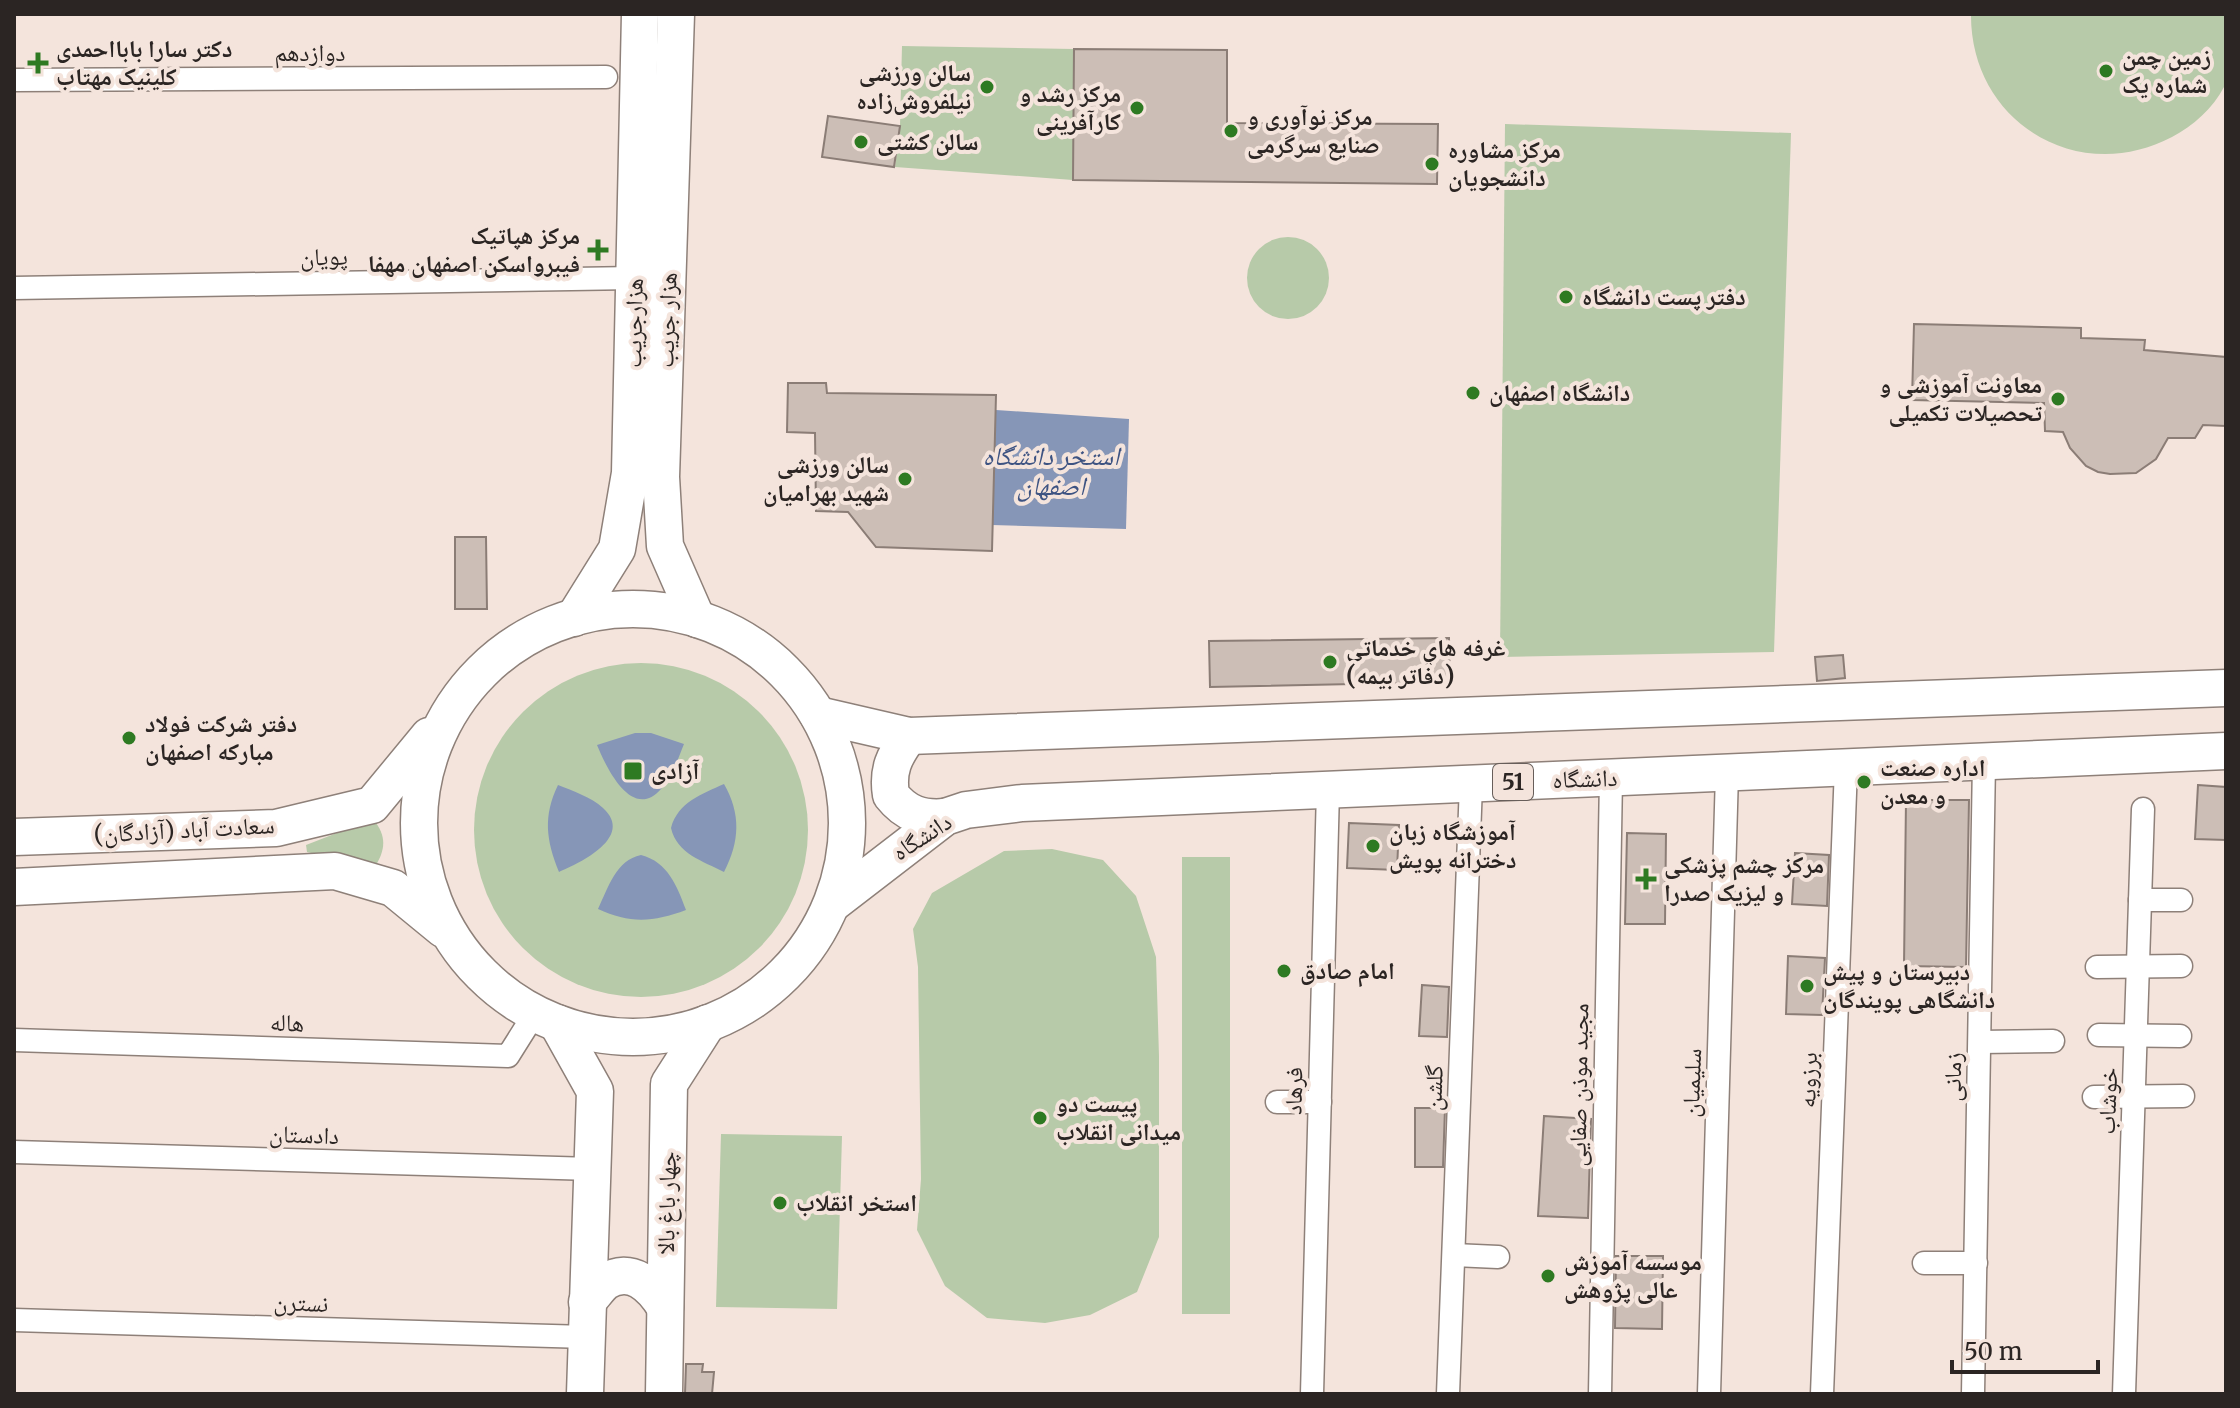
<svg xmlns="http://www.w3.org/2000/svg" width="2240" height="1408" viewBox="0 0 2240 1408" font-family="Merriweather,'Noto Naskh Arabic',serif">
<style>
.green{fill:#b7caa9}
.water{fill:#8696b7}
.building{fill:#ccbeb6;stroke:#8b7d76;stroke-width:2}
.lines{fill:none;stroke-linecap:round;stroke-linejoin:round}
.street-casing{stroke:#8e8079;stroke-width:25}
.primary-casing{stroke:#8e8079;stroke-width:39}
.street{stroke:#fff;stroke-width:22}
.primary{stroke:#fff;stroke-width:36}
.poi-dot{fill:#2e7a22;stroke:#f4e4dc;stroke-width:3}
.labels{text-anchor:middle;stroke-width:8;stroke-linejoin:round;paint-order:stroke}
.shield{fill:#f4e4dc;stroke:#675e5a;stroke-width:2}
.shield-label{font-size:22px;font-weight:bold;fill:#2b2523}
.poi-label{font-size:24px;font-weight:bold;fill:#2b2523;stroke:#f4e4dc;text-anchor:start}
.street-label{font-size:24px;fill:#2b2523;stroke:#f4e4dc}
.water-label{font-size:26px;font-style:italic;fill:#3d5382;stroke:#f4e4dc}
</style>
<rect width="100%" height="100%" fill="#f4e4dc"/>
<g class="green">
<path d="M1971,14H2226C2226,31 2231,73 2224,87C2213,108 2193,126 2172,137C2077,187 1970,121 1971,14Z"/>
<polygon points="902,46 1074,49 1073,180 895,167 900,126"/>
<polygon points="1505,124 1791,133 1774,652 1500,657"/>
<circle cx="1288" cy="278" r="41"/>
<circle cx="641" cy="830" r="167"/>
<path d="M373,819C387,836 386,850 374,868L307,852L306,845Z"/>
<polygon points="1052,849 1103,860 1136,896 1156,957 1159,1056 1159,1237 1137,1292 1090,1315 1045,1323 987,1318 945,1286 917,1230 921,1179 918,967 913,929 932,893 1004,851"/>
<rect x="1182" y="857" width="48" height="457"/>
<polygon points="721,1134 842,1136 837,1309 716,1307"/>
</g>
<g class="water">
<polygon points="996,410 1129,419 1126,529 992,525"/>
<path d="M635,733H651L684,744C678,759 672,777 661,789C632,822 606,767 597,745Z"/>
<path d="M724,784C741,814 740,841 724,872C703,861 677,854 671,828C678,802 702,794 724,784Z"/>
<path d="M558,785C573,791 591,797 603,808C635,837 580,863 559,872C546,840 543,816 558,785Z"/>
<path d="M641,855C668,862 677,886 686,910C654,922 630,924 598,909C608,888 616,860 641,855Z"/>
</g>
<g class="building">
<polygon points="1074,49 1227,50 1227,123 1438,124 1437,184 1073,180"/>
<polygon points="828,116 900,126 894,167 822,157"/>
<polygon points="1914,324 2081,328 2081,338 2145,340 2144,350 2226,357 2226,426 2203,425 2195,438 2168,438 2156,459 2136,473 2110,474 2098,472 2086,466 2070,448 2063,432 2045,431 2044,403 1912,400"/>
<polygon points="788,383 826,383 827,393 996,395 992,551 876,547 848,512 816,511 815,433 787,432"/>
<polygon points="455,537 486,537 487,609 455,609"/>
<polygon points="1449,638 1450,682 1210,687 1209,641"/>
<polygon points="1843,655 1845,678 1817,681 1815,657"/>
<polygon points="2198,785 2226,787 2226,840 2195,839"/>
<polygon points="1906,800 1969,800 1966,967 1904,966"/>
<polygon points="1349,823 1399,825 1397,870 1347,868"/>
<polygon points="1627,833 1666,834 1665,924 1625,924"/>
<polygon points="1795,853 1829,855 1827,906 1792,904"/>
<polygon points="1788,956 1825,958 1822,1015 1786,1014"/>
<polygon points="1422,985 1449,987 1447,1037 1419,1036"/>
<polygon points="1415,1108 1445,1108 1443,1167 1415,1167"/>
<polygon points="1544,1116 1591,1119 1588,1218 1538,1216"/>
<polygon points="1616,1256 1663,1256 1662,1329 1615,1328"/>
<polygon points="686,1364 703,1364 702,1372 714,1372 712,1394 685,1394"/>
</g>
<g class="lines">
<g class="street-casing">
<g id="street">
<polyline points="14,80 606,77"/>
<polyline points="14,288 635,278"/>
<polyline points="2140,900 2181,900"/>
<polyline points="2097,967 2181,966"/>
<polyline points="2099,1035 2180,1036"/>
<polyline points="14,1040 508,1056 535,1013"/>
<polyline points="1980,1042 2053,1041"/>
<polyline points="2094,1097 2183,1096"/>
<polyline points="1277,1102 1320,1102"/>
<polyline points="14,1152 592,1169"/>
<polyline points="1454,1255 1498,1257"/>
<polyline points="1924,1263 1976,1263"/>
<polyline points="14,1320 587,1337"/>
<polyline points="1312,1394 1328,790"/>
<polyline points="1448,1394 1471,784"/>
<polyline points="1600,1394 1611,778"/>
<polyline points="1709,1394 1727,773"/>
<polyline points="1822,1394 1846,767"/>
<polyline points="1973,1394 1984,762"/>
<polyline points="2124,1394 2143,809"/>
</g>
</g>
<g class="primary-casing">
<g id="primary">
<polyline points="676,14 661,477 665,546 697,619"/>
<circle cx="633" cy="823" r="214"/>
<polyline points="574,618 617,549 630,473 640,14"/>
<polyline points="818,715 909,736 2226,688"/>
<path d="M909,736C894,756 887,770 891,795C906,814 922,819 945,817"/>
<polyline points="14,837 276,828 372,805 429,736"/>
<polyline points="14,887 335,871 393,888 443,929"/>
<polyline points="832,904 945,817 966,810 1022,803 2226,751"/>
<polyline points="557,1023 595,1091 585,1394"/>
<path d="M587,1302C593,1296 599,1287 605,1282C631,1265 652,1286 665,1307"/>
<polyline points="664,1394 669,1084 708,1023"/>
</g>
</g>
<use href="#street" class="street"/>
<use href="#primary" class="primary"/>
</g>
<g class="poi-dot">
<path d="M34 51h8v8h8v8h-8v8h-8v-8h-8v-8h8z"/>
<circle cx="2106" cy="71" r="8"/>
<circle cx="987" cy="87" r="8"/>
<circle cx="1137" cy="108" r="8"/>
<circle cx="1231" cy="131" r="8"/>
<circle cx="861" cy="142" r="8"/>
<circle cx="1432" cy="164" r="8"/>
<path d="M594 238h8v8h8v8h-8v8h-8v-8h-8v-8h8z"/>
<circle cx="1566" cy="297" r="8"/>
<circle cx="1473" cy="393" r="8"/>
<circle cx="2058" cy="399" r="8"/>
<circle cx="905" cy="479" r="8"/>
<circle cx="1330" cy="662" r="8"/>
<circle cx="129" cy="738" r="8"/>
<rect x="623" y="761" width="20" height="20" rx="4"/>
<circle cx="1864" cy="782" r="8"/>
<circle cx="1373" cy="846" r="8"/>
<path d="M1642 867h8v8h8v8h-8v8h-8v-8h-8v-8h8z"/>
<circle cx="1284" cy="971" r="8"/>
<circle cx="1807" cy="986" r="8"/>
<circle cx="1040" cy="1118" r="8"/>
<circle cx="780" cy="1203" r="8"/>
<circle cx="1548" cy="1276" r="8"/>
</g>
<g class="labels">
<rect class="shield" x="1493" y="764" width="40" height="36" rx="6"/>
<g class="shield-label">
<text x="1513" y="790">51</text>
</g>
<g class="poi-label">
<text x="56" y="57">دکتر سارا بابااحمدی<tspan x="56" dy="28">کلینیک مهتاب</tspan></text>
<text x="2122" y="65">زمین چمن<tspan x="2122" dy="28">شماره یک</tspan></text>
<text x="971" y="81" text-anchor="end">سالن ورزشی<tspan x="971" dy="28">نیلفروش‌زاده</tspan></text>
<text x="1121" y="102" text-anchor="end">مرکز رشد و<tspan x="1121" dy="28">کارآفرینی</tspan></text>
<text x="1247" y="125">مرکز نوآوری و<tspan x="1247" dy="28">صنایع سرگرمی</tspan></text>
<text x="877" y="150">سالن کشتی</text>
<text x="1448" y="158">مرکز مشاوره<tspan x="1448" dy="28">دانشجویان</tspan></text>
<text x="580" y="244" text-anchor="end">مرکز هپاتیک<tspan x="580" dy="28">فیبرواسکن اصفهان مهفا</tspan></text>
<text x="1582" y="305">دفتر پست دانشگاه</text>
<text x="2042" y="393" text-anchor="end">معاونت آموزشی و<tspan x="2042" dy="28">تحصیلات تکمیلی</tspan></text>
<text x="1489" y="401">دانشگاه اصفهان</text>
<text x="889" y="473" text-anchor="end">سالن ورزشی<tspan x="889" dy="28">شهید بهرامیان</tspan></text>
<text x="1346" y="656">غرفه هاي خدماتي<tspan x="1346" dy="28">(دفاتر بيمه)</tspan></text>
<text x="145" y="732">دفتر شرکت فولاد<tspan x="145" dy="28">مبارکه اصفهان</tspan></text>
<text x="1880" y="776">اداره صنعت<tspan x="1880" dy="28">و معدن</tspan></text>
<text x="651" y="779">آزادی</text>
<text x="1389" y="840">آموزشگاه زبان<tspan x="1389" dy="28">دخترانه پویش</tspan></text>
<text x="1664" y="873">مرکز چشم پزشکی<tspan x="1664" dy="28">و لیزیک صدرا</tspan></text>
<text x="1300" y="979">امام صادق</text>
<text x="1823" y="980">دبیرستان و پیش<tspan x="1823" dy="28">دانشگاهی پویندگان</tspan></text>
<text x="1056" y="1112">پیست دو<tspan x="1056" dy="28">میدانی انقلاب</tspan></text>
<text x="796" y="1211">استخر انقلاب</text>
<text x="1564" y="1270">موسسه آموزش<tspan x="1564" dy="28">عالی پژوهش</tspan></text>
</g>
<g class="street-label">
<text x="310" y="61">دوازدهم</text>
<text transform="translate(324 257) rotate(-1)" y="8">پویان</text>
<text transform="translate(667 320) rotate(-88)" y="8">هزار جریب</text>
<text transform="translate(634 323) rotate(-89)" y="8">هزارجریب</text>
<text transform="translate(1585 779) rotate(-2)" y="8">دانشگاه</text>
<text transform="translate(184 830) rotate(-3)" y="8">سعادت آباد (آزادگان)</text>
<text transform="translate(922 837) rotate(-33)" y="8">دانشگاه</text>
<text transform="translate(287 1023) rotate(2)" y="8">هاله</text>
<text transform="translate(1953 1077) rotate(-89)" y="8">زمانی</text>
<text transform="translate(1808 1080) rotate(-88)" y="8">برزویه</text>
<text transform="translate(1692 1083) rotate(-88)" y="8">سلیمیان</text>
<text transform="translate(1579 1085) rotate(-89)" y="8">مجید موذن صفایی</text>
<text transform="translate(1434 1088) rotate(-88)" y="8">گلشن</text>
<text transform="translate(1294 1091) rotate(-89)" y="8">فرهاد</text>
<text transform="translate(2108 1101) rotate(-88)" y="8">خوشاب</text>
<text transform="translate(304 1135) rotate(2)" y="8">دادستان</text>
<text transform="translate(667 1203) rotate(-89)" y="8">چهار باغ بالا</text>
<text transform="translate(301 1303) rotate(2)" y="8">نسترن</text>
</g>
<g class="water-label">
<text x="1051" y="465">استخر دانشگاه<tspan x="1051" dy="30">اصفهان</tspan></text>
</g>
</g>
<rect width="2240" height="1408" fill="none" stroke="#2b2523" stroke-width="32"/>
<path d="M1952 1360v12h146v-12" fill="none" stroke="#2b2523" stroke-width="4"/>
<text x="1964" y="1360" font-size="24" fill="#2b2523" stroke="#f4e4dc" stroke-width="6" paint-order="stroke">50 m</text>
</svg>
